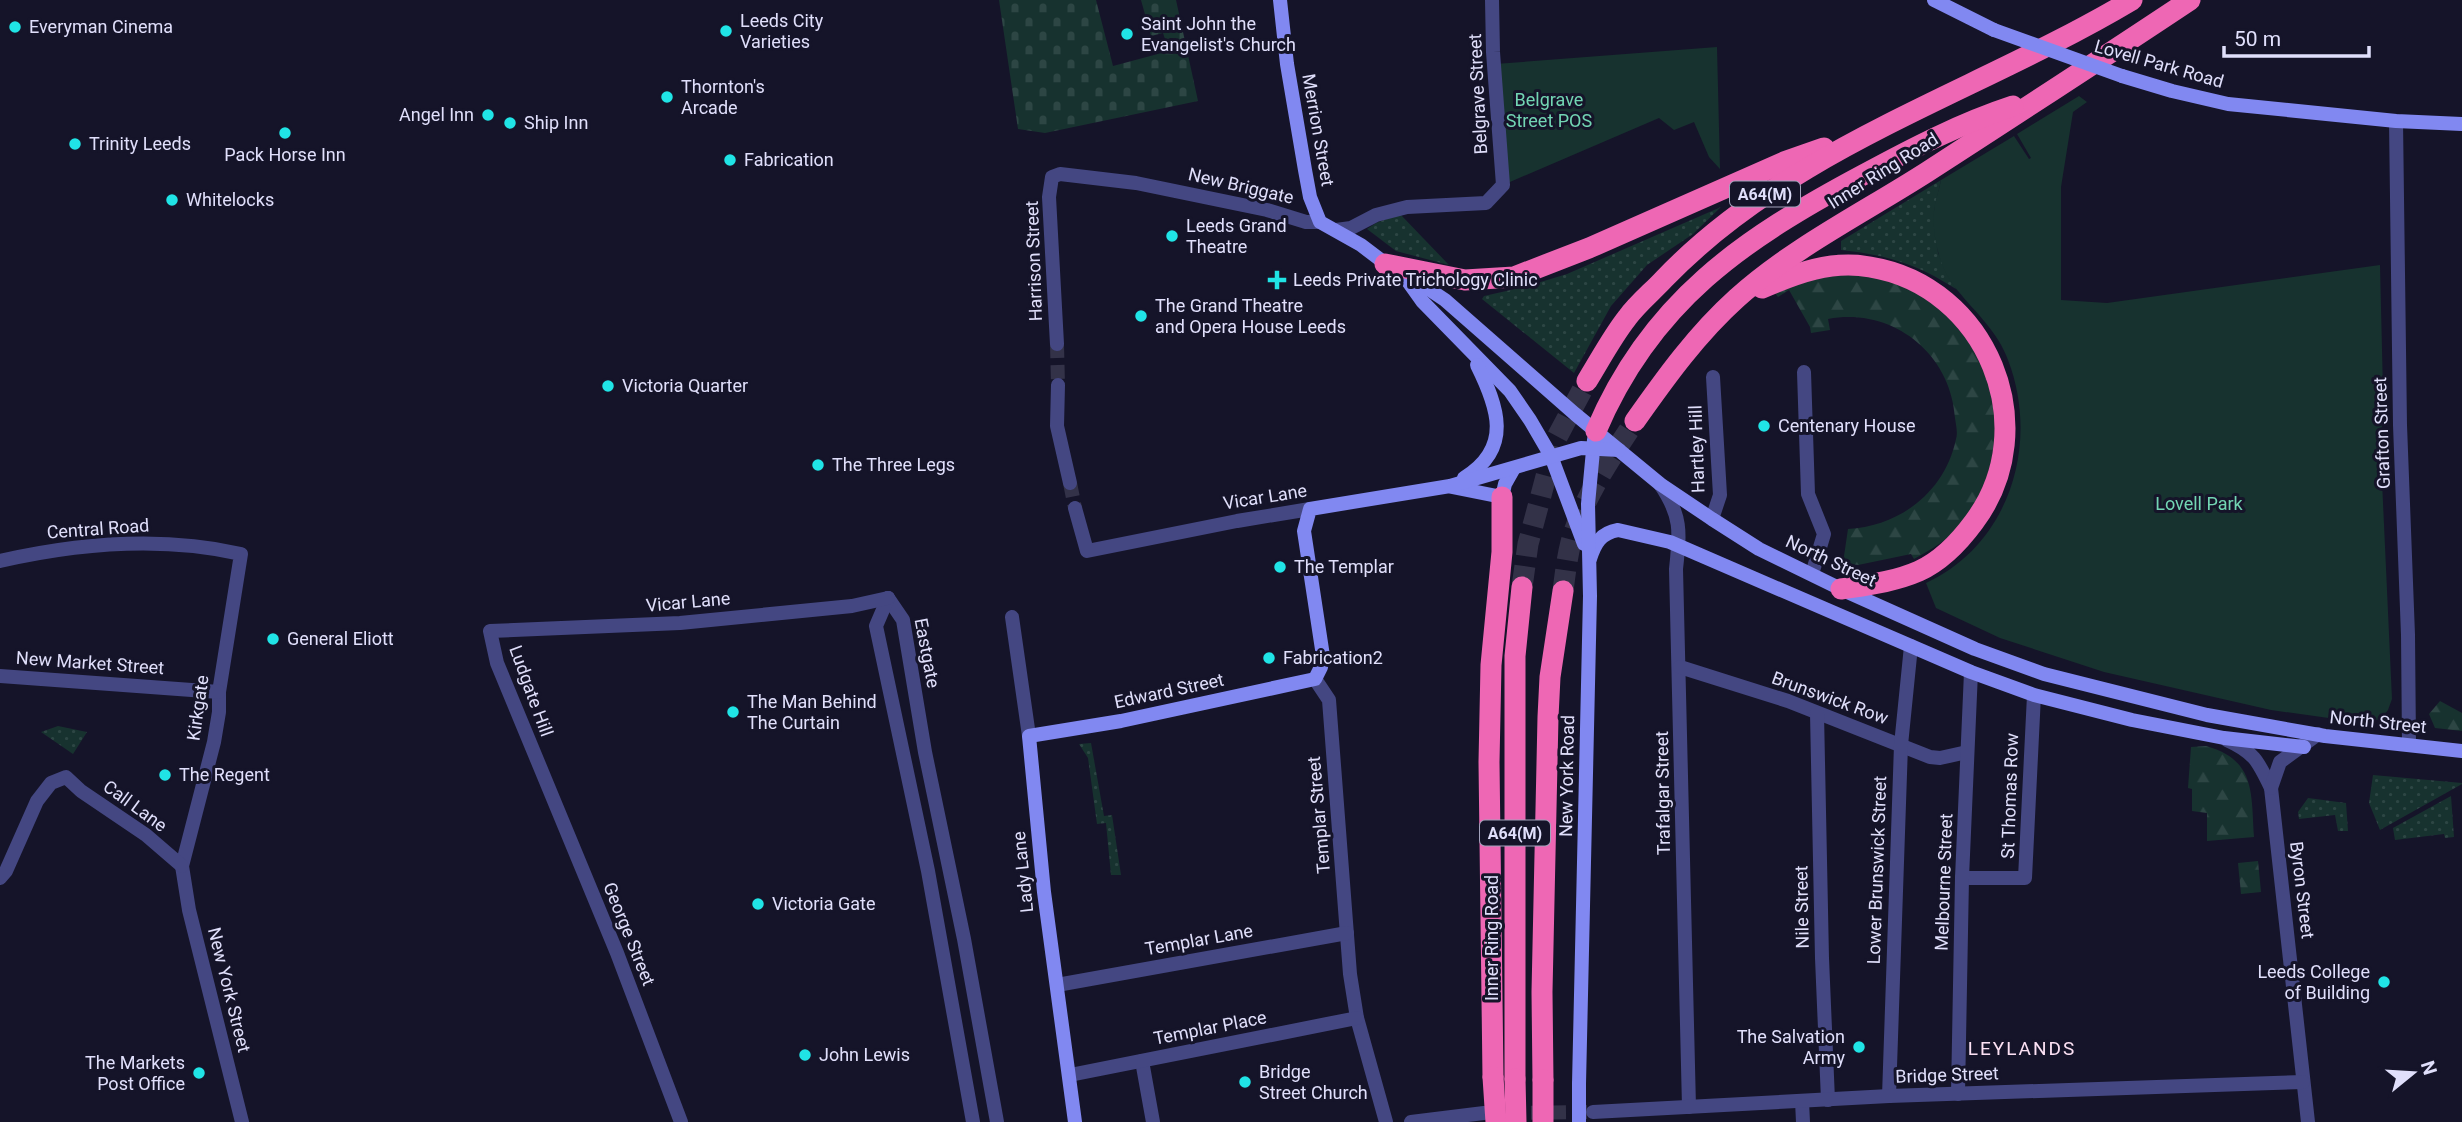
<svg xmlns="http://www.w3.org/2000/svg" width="2462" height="1122" viewBox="0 0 2462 1122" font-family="Roboto,sans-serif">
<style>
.grass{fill:url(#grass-dots)}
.forest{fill:url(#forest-firs)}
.cemetery{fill:url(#cemetery-stones)}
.park{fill:#17322f}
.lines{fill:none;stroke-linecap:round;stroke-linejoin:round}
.street-tunnel{stroke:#333248;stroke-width:14;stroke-dasharray:14 7;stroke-linecap:butt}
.highway-tunnel{stroke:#333248;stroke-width:21;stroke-dasharray:21 10;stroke-linecap:butt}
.street{stroke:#444782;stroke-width:14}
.secondary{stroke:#8188f1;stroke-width:14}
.highway{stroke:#ee67b4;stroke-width:21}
.secondary-bridge{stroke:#8188f1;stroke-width:14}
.highway-bridge{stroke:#ee67b4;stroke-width:21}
.poi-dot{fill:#20e4e6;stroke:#151429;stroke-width:2.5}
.labels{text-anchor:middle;stroke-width:6;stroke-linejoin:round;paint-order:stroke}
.shield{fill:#151429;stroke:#a3a2bc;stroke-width:2}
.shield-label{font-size:16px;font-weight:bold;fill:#e0dffb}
.poi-label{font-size:18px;fill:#e0dffb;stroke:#151429;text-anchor:start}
.street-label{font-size:18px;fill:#e0dffb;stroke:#151429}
.park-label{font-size:18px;fill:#72d5b3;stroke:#151429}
.neighbourhood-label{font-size:19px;letter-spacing:2px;fill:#fce1f4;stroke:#151429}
</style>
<defs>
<pattern id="grass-dots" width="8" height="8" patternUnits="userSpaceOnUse" patternTransform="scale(1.75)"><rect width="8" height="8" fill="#17322f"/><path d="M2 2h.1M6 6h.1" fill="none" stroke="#2d4644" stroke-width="1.8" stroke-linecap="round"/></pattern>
<pattern id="forest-firs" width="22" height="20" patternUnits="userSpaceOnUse" patternTransform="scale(1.75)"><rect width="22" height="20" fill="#17322f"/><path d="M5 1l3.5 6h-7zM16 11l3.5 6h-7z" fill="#2d4644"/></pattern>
<pattern id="cemetery-stones" width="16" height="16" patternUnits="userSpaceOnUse" patternTransform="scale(1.75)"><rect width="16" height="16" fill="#17322f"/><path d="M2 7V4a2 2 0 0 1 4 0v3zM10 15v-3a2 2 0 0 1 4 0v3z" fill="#2d4644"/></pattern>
</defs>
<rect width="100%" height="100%" fill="#151429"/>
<g class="grass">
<path d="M1941,180L1934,211L1938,253L1956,289C1917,264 1887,255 1841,250V241Z"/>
<polygon points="1721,207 1693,234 1647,265 1611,306 1574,373 1482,299 1484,296 1524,287 1567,274"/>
<polygon points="1400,214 1449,265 1396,251 1367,229 1376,223"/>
<polygon points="58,726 87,732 73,754 41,732"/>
<polygon points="1091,743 1104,816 1112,815 1121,875 1111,875 1106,823 1097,824 1088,758 1079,744"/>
<polygon points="2373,775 2462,783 2462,784 2380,830 2369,803"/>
<polygon points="2451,796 2454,837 2445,838 2444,834 2395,840 2393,828"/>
<polygon points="2308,798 2346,803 2348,831 2338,831 2335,815 2299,819 2298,812"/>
</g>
<g class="forest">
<path d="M1847,269C1881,277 1906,284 1936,304C1945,311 1953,323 1961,332C2006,385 2006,470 1961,524C1948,540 1932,549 1914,559L1911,554L1858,565L1843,563L1848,529C1900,526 1945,492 1956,439C1958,433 1956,425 1955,418C1951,353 1892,307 1828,319L1830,330L1811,333L1810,327L1789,290L1778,297L1775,293L1787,285Z"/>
<polygon points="2440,701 2462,713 2462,731 2435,728 2429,714"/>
<path d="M2206,746C2256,760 2251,793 2254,837L2207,841V813L2192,811V789L2188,788L2191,747Z"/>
<polygon points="2258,861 2261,892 2241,894 2238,863"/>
</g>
<polygon class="cemetery" points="999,0 1096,0 1113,66 1169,51 1163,33 1151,36 1141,0 1176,0 1198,101 1045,133 1018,129"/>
<g class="park">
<polygon points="1717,47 1720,169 1709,157 1694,122 1674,130 1659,118 1503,185 1495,64"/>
<path d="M2079,96L2087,102L2073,112L2061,187V300L2107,303L2380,265L2383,391L2381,459L2392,699L2388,710L2381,719L2364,723L2271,710L2104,672L2000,638L1936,608L1926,583C2010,544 2040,443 2008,360C1998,332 1976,313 1958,291C1940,271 1932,238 1934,211C1935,201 1939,190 1941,180L2014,136L2029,159L2031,158L2017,134Z"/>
</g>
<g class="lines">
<g class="street-tunnel">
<polyline points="1057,344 1058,385"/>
<polyline points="1070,483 1075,508"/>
<polyline points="1510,1113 1591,1112"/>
</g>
<g class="highway-tunnel">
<polyline points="1522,587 1528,544 1556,439 1587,381"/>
<path d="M1563,591C1565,575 1567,558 1571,542C1583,498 1610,459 1635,421"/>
</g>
<g class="street">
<polyline points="2396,121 2400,425 2408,635 2409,744"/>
<polyline points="1336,230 1351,228 1376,215 1407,207 1486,203 1503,185 1493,52 1492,0"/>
<polyline points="1057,344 1049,197 1052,177 1060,174 1136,183 1267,210 1306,222 1320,222"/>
<polyline points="1804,372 1808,494 1824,534 1812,574"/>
<polyline points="1058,385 1057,426 1070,483"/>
<path d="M1660,484C1682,516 1680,532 1676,569L1689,1107"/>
<polyline points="1075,508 1087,551 1237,521 1310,509"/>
<polyline points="1712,519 1720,495 1713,377"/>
<path d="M0,561C79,543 162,536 241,554L219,692V712L214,742L182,866L189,910L242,1122"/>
<polyline points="888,598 903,620 925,752 964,939 997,1122"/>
<polyline points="888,598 876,626 928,871 973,1122"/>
<polyline points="1012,617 1029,736"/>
<polyline points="1680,667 1788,701 1930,757 1940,758 1967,752"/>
<polyline points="0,676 219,692"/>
<polyline points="1315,679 1329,700 1350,974 1357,1018 1386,1122"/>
<polyline points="1817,713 1822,958 1828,1100"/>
<path d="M2227,740C2254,752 2258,761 2271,788L2308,1122"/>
<polyline points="2271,788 2280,762 2318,734"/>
<polyline points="0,878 6,871 37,801 51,783 66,777 81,791 146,835 182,866"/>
<polyline points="1962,878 2025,878 2034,695"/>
<polyline points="1057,985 1347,933"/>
<polyline points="1142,1061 1153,1122"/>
<polyline points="1070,1075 1357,1018"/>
<polyline points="1958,1094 1962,878 1971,672"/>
<polyline points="1889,1096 1901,745 1911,646"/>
<polyline points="1802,1101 1803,1122"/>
<polyline points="1593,1112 1889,1096 2303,1082"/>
<polyline points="681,1122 617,953 497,663 490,631 680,623 852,606 888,598"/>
<polyline points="1411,1122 1484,1113"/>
</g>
<g class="secondary">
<polyline points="1280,0 1287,64 1305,170 1310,197 1320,222 1361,245 1407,280 1430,290 1445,300 1575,414 1660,484 1712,519 1759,549 1841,589 1975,649 2044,674 2207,715 2325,736 2462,751"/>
<polyline points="1934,0 1994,30"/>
<polyline points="2122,76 2172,91 2228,104 2396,121 2462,124"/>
<polyline points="1407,280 1422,301 1510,391 1530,420 1551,456 1584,544"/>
<path d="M1464,478C1513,448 1498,407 1477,365"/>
<polyline points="1452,487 1502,497 1505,484 1514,468"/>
<path d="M1590,559C1595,543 1601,533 1618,530L1670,542L1971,672L2034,695L2132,720L2224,738L2304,747"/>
<polyline points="1579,1084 1590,596 1588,504 1594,440"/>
<polyline points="1075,1122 1044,892 1029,736 1121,721 1315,679 1321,667 1323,656 1304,531 1310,509 1450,486 1581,448 1619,450"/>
</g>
<g class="highway">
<polyline points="1385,264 1465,280 1514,277 1589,248 1784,162 1824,148"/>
<path d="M1762,288C1797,273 1831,260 1870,267C1987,286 2045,427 1974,522C1960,541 1941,561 1919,571C1894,582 1867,585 1841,589"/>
<path d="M1587,381C1600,360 1612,337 1627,318C1637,304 1652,292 1664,279C1792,146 1976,93 2132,0"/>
<path d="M1635,421C1666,377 1697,334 1737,298C1794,247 1863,213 1927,172C2015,115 2103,58 2190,0"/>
<path d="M1596,431C1651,301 1743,239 1863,175C1911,149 1961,123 2013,106"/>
<polyline points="1493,1077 1489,762 1491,665 1502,552 1502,497"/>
<polyline points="1515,1079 1515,656 1522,587"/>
<polyline points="1543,1080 1542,992 1548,717 1550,677 1563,591"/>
</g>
<g class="secondary-bridge">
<polyline points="1994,30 2122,76"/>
<polyline points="1579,1084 1579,1122"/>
</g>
<g class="highway-bridge">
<polyline points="1493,1077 1496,1122"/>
<polyline points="1515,1079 1516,1122"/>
<polyline points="1543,1080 1543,1122"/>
</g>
</g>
<g class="poi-dot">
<circle cx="15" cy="27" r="7"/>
<circle cx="726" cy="31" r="7"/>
<circle cx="1127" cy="34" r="7"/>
<circle cx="667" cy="97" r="7"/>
<circle cx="488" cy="115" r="7"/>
<circle cx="510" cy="123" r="7"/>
<circle cx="285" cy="133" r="7"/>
<circle cx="75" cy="144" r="7"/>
<circle cx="730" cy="160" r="7"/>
<circle cx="172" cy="200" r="7"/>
<circle cx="1172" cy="236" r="7"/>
<path d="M1273.5 269.5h7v7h7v7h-7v7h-7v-7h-7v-7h7z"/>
<circle cx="1141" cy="316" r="7"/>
<circle cx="608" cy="386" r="7"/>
<circle cx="1764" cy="426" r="7"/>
<circle cx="818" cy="465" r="7"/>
<circle cx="1280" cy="567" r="7"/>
<circle cx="273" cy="639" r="7"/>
<circle cx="1269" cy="658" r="7"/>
<circle cx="733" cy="712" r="7"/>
<circle cx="165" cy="775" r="7"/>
<circle cx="758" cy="904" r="7"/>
<circle cx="2384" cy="982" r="7"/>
<circle cx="1859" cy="1047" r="7"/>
<circle cx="805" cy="1055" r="7"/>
<circle cx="199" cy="1073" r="7"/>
<circle cx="1245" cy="1082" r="7"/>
</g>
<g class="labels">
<g class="shield">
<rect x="1730" y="181.5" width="70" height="25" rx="5"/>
<rect x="1480" y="820.5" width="70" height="25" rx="5"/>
</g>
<g class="shield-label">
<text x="1765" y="200">A64(M)</text>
<text x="1515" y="839">A64(M)</text>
</g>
<g class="poi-label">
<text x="740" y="27">Leeds City<tspan x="740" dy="21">Varieties</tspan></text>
<text x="1141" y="30">Saint John the<tspan x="1141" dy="21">Evangelist's Church</tspan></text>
<text x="29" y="33">Everyman Cinema</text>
<text x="681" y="93">Thornton's<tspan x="681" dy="21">Arcade</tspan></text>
<text x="474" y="121" text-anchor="end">Angel Inn</text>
<text x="524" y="129">Ship Inn</text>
<text x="89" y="150">Trinity Leeds</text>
<text x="285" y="161" text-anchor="middle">Pack Horse Inn</text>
<text x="744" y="166">Fabrication</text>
<text x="186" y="206">Whitelocks</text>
<text x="1186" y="232">Leeds Grand<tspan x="1186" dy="21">Theatre</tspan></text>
<text x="1293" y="286">Leeds Private Trichology Clinic</text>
<text x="1155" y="312">The Grand Theatre<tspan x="1155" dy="21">and Opera House Leeds</tspan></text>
<text x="622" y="392">Victoria Quarter</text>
<text x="1778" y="432">Centenary House</text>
<text x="832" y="471">The Three Legs</text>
<text x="1294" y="573">The Templar</text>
<text x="287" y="645">General Eliott</text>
<text x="1283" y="664">Fabrication2</text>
<text x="747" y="708">The Man Behind<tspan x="747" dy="21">The Curtain</tspan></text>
<text x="179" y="781">The Regent</text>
<text x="772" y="910">Victoria Gate</text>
<text x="2370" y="978" text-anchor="end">Leeds College<tspan x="2370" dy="21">of Building</tspan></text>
<text x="1845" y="1043" text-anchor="end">The Salvation<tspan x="1845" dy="21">Army</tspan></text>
<text x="819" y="1061">John Lewis</text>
<text x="185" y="1069" text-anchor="end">The Markets<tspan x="185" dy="21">Post Office</tspan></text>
<text x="1259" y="1078">Bridge<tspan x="1259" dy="21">Street Church</tspan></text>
</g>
<g class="street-label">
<text transform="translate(2159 64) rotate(16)" y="6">Lovell Park Road</text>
<text transform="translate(1478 94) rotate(-93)" y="6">Belgrave Street</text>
<text transform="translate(1318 130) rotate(80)" y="6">Merrion Street</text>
<text transform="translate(1883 171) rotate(-32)" y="6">Inner Ring Road</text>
<text transform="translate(1241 186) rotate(13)" y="6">New Briggate</text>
<text transform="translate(1034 261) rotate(-92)" y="6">Harrison Street</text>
<text transform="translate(2382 433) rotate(-92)" y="6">Grafton Street</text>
<text transform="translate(1697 449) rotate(-92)" y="6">Hartley Hill</text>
<text transform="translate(1265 497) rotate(-9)" y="6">Vicar Lane</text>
<text transform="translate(98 529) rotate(-4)" y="6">Central Road</text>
<text transform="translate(1831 561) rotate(25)" y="6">North Street</text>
<text transform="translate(688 602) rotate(-5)" y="6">Vicar Lane</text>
<text transform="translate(927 653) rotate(79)" y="6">Eastgate</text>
<text transform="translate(90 663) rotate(4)" y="6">New Market Street</text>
<text transform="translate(531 691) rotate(70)" y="6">Ludgate Hill</text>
<text transform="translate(1169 691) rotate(-12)" y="6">Edward Street</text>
<text transform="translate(1830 698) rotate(20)" y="6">Brunswick Row</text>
<text transform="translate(198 708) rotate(-82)" y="6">Kirkgate</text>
<text transform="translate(2378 722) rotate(6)" y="6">North Street</text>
<text transform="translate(1567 776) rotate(-89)" y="6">New York Road</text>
<text transform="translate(1663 793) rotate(-91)" y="6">Trafalgar Street</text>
<text transform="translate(2010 796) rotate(-88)" y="6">St Thomas Row</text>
<text transform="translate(135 806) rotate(36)" y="6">Call Lane</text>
<text transform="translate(1319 815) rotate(-95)" y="6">Templar Street</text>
<text transform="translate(1877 870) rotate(-88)" y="6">Lower Brunswick Street</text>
<text transform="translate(1023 872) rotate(-96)" y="6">Lady Lane</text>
<text transform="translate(1944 882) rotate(-88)" y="6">Melbourne Street</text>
<text transform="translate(2302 890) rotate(83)" y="6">Byron Street</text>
<text transform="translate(1802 907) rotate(-91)" y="6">Nile Street</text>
<text transform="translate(629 934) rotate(68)" y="6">George Street</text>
<text transform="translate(1492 938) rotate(-90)" y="6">Inner Ring Road</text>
<text transform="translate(1199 940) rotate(-10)" y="6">Templar Lane</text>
<text transform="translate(229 990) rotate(76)" y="6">New York Street</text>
<text transform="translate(1210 1028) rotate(-11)" y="6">Templar Place</text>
<text transform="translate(1947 1075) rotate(-2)" y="6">Bridge Street</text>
</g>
<g class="park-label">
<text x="1549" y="106">Belgrave<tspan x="1549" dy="21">Street POS</tspan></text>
<text x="2199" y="510">Lovell Park</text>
</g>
<g class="neighbourhood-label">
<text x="2022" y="1055">LEYLANDS</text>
</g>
</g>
<g transform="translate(2413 1073) rotate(72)" stroke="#151429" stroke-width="5" paint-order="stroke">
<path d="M0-5L12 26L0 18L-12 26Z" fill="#e0dffb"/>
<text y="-10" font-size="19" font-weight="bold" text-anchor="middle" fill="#e0dffb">N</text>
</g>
<path d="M2224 46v10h145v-10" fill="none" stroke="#e0dffb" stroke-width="3.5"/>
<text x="2234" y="46" font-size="21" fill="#e0dffb" stroke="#151429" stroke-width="5" paint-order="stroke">50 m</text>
</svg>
